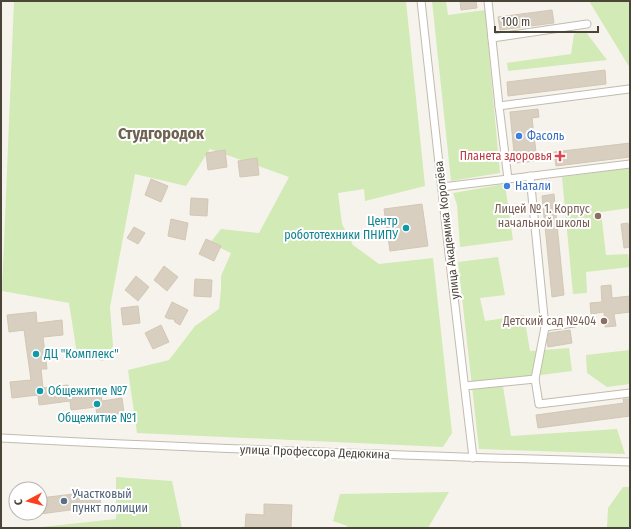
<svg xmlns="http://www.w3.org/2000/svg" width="631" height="529" viewBox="0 0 631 529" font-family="'Fira Sans Condensed',sans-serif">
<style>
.green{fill:#d2eab5}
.building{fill:#d8cfc1;stroke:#d3c7b4}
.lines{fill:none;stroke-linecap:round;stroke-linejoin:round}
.street-casing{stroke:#c2bbae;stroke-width:9}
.street{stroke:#fff;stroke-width:7}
.shop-dot{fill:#3f7fe0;stroke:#fff;stroke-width:1.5}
.health-dot{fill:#e0444e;stroke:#fff;stroke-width:1.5}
.education-dot{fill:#8d6e63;stroke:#fff;stroke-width:1.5}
.culture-dot{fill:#0f9aa8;stroke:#fff;stroke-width:1.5}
.service-dot{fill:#5c6f8a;stroke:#fff;stroke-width:1.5}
.labels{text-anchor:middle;stroke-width:4;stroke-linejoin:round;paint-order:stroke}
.shop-label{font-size:12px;fill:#366cbe;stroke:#fff;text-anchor:start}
.health-label{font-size:12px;fill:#be3a42;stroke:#fff;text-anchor:end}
.education-label{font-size:12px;fill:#785e54;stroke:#fff;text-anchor:end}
.culture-label{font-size:12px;fill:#0d838f;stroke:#fff;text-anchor:start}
.street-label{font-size:12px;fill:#4b4439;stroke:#fff}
.service-label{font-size:12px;fill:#4e5e75;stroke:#fff;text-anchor:start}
.district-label{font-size:16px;font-weight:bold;fill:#6e6250;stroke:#fff}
</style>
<rect width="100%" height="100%" fill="#f6f3ec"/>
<g class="green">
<polygon points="14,1 406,1 425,186 365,201 364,189 338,193 342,224 353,245 379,264 433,258 452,433 443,447 137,433 128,370 169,360 195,326 219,309 221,289 221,276 231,253 210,243 221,229 259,233 289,177 210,149 186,186 135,174 110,307 113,346 103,361 77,354 69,303 2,291"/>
<polygon points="432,1 446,1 448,15 485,10 500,173 451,181"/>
<polygon points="589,1 630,1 630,68"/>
<polygon points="585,31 607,60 508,71 507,63 571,54 574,34"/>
<polygon points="630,168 630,208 601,212 606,255 628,254 630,267 586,272 587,293 573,294 562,177"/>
<polygon points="505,184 513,240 460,247 457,205 453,193"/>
<polygon points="498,257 505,295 480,298 485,321 524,315 530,351 569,348 572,371 502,380 511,436 617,429 625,454 479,449 458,262"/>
<polygon points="630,350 630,384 607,387 587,373 586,355"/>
<polygon points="116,477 172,481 182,528 33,528 116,519"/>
<polygon points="623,487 630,487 630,528 607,528 608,508"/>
<polygon points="449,492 428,528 347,528 347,526 333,521 340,494"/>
</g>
<g class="building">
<polygon points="460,1 476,1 477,8 461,10"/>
<polygon points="552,10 554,23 500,30 498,17"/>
<polygon points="605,70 606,84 508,96 507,82"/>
<polygon points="538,109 539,117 532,118 537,161 515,163 510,112"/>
<polygon points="630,143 630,157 556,166 554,152"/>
<polygon points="225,150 227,167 208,170 206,153"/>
<polygon points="257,158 259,175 240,177 238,161"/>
<polygon points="151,179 168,186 161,202 145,195"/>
<polygon points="554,194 564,295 552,297 542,196"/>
<polygon points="191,198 208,199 207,216 190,215"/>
<polygon points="422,204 428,246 390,251 384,209"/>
<polygon points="171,219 188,223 185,240 168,236"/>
<polygon points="628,223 628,225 630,225 630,247 624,248 621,224"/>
<polygon points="134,227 145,233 138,244 127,238"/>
<polygon points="206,239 221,246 214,261 199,254"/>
<polygon points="164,266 178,277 167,291 154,280"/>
<polygon points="136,276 149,287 138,301 125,290"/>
<polygon points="195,279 212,280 211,297 194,296"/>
<polygon points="611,285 612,298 630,296 630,312 614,314 616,326 605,327 604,312 591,314 590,303 602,302 601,286"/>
<polygon points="172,302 188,310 180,325 175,322 174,319 175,319 169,319 165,317"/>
<polygon points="138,306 140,323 123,325 121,308"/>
<polygon points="36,312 37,323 62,320 63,335 43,337 47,369 41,369 43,388 68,385 69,394 100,390 102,401 122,398 124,413 97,417 96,407 71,410 70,401 39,405 38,395 12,398 10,382 31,380 24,330 9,332 7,315"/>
<polygon points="161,325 169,342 153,349 145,333"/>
<polygon points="570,330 572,343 548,347 547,342 549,333"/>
<polygon points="623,399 630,399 630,416 538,428 536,415 624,403"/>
<polygon points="99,491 101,506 40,514 40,498"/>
<polygon points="264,504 292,505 291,528 245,528 246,514 264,515"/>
</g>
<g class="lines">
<g class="street-casing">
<g id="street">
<polyline points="421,1 449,254 473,458"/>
<polyline points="488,1 499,106"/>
<polyline points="492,38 587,24"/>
<polyline points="530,176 545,327 574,323"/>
<polyline points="508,179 499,106 629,89"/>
<polyline points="442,187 630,164"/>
<polyline points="535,379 545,327"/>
<polyline points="465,386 535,379 539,404 630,393"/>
<path d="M1,438C211,449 420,456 630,462"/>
</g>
</g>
<use href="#street" class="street"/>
</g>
<g class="shop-dot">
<circle cx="519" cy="136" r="4"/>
<circle cx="507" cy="186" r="4"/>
</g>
<path class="health-dot" d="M558 150h4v4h4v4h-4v4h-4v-4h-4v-4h4z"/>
<g class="education-dot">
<circle cx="598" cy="216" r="4"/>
<circle cx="604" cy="321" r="4"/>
</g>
<g class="culture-dot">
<circle cx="406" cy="228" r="4"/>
<circle cx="36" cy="354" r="4"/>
<circle cx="40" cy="391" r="4"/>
<circle cx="97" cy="404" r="4"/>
</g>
<circle class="service-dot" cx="64" cy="501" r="4"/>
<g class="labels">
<g class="shop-label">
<text x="527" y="140">Фасоль</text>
<text x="515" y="190">Натали</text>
</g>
<g class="health-label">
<text x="552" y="160">Планета здоровья</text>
</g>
<g class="education-label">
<text x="590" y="213">Лицей № 1. Корпус<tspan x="590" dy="14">начальной школы</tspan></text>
<text x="596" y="325">Детский сад №404</text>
</g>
<g class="culture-label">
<text x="398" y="225" text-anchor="end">Центр<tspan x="398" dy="14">робототехники ПНИПУ</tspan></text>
<text x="44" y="358">ДЦ "Комплекс"</text>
<text x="48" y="395">Общежитие №7</text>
<text x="97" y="422" text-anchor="middle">Общежитие №1</text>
</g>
<g class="street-label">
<text transform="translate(447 230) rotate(-97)" y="4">улица Академика Королёва</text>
<text transform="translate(315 452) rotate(2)" y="4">улица Профессора Дедюкина</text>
</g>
<g class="service-label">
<text x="72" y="498">Участковый<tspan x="72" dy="14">пункт полиции</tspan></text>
</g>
<g class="district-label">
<text x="161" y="139">Студгородок</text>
</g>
</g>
<rect width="631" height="529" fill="none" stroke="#4b4439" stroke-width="4"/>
<g transform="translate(28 501) rotate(263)"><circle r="19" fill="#ffffff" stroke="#b7b4b0"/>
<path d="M0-3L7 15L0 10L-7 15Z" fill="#fc3f1d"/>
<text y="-6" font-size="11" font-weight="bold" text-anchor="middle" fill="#4b4439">С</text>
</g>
<path d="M495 26v6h103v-6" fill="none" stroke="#4b4439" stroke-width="2"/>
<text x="501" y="26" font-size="12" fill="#4b4439" stroke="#ffffff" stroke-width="3" paint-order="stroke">100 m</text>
</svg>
